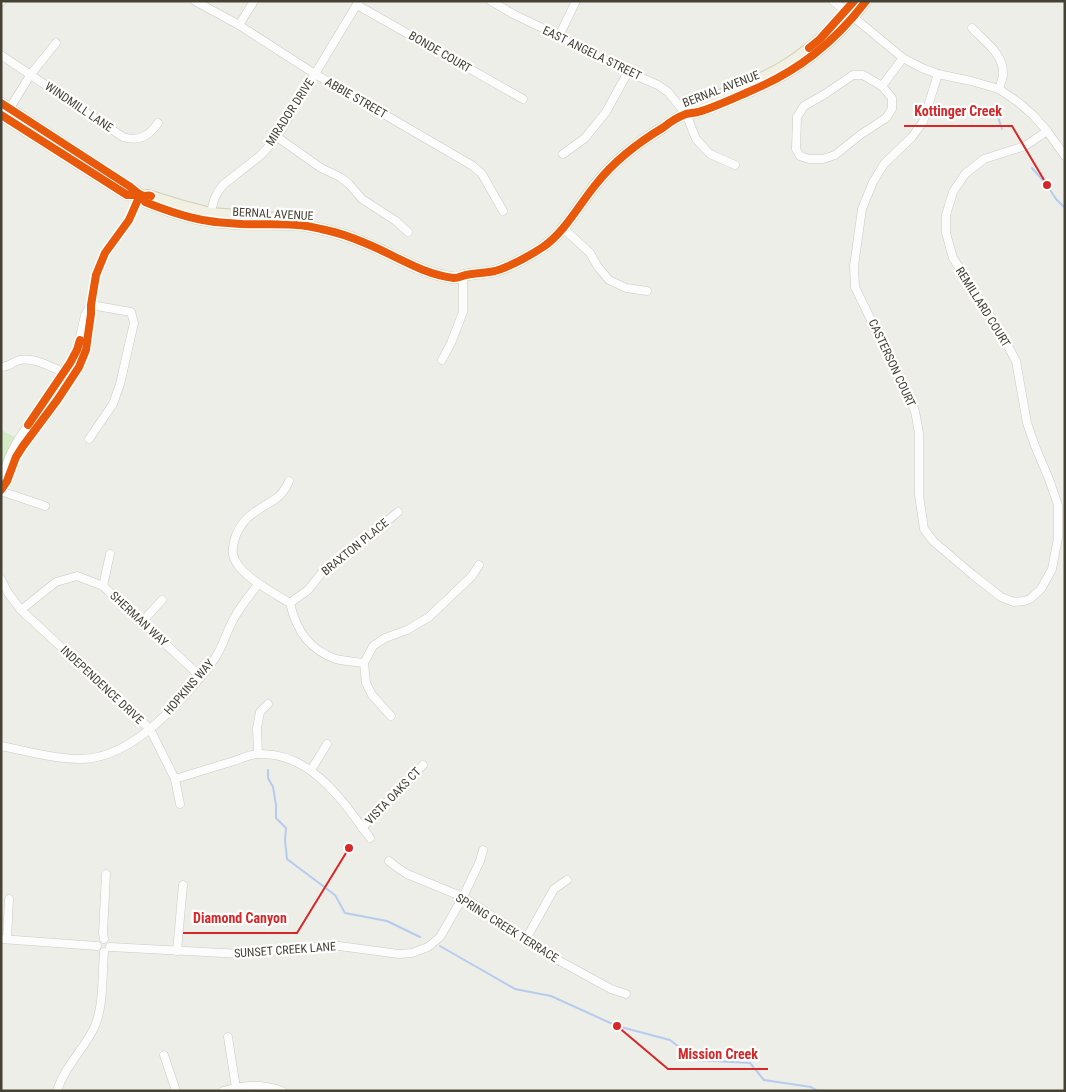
<svg xmlns="http://www.w3.org/2000/svg" width="1066" height="1092" viewBox="0 0 1066 1092" font-family="'Roboto Condensed',sans-serif">
<style>
.green{fill:#d4ebc6}
.lines{fill:none;stroke-linecap:round;stroke-linejoin:round}
.stream{stroke:#b6ccef;stroke-width:2}
.minor-casing{stroke:#cbcac4;stroke-width:9}
.major-casing{stroke:#d1cfb4;stroke-width:12}
.minor{stroke:#fcfcfc;stroke-width:8}
.major{stroke:#f1f0e2;stroke-width:10}
.cycleway-casing{stroke:#fff;stroke-width:11}
.cycleway{stroke:#e8590c;stroke-width:8}
.labels{text-anchor:middle;stroke-width:4.5;stroke-linejoin:round;paint-order:stroke}
.street-label{font-size:12px;fill:#454234;stroke:#fff}
.leader{fill:none;stroke:#d62828;stroke-width:2}
.callout-dot{fill:#d62828;stroke:#fff;stroke-width:2}
.callout-label{font-size:14px;text-anchor:middle;font-weight:bold;fill:#d62828;stroke:#fff;stroke-width:4.5;stroke-linejoin:round;paint-order:stroke}
</style>
<rect width="100%" height="100%" fill="#eeeee8"/>
<polygon class="green" points="1,430 15,437 6,454 1,470"/>
<g class="lines">
<g class="stream">
<polyline points="995,108 1002,129"/>
<polyline points="1032,168 1047,185 1056,199 1065,208"/>
<polyline points="268,770 268,778 273,787 276,805 276,818 286,828 285,840 287,859 335,895 345,913 387,921 420,937"/>
<polyline points="440,946 515,989 551,996 617,1026 670,1040 696,1060 750,1063 764,1080 811,1087 818,1091"/>
</g>
<g class="minor-casing">
<g id="minor">
<polyline points="195,1 239,25 315,74 473,166 482,174 503,211"/>
<polyline points="491,1 513,14 559,36 628,72 658,85 668,92 686,114 696,139 710,154 735,165"/>
<polyline points="833,1 846,11 903,58 922,68 938,74 971,81 999,89 1018,102 1033,115 1047,131 1065,156"/>
<polyline points="1,2 2,1"/>
<polyline points="357,5 523,99"/>
<polyline points="239,25 254,1"/>
<path d="M972,28C984,41 1004,54 1003,74C1003,79 1000,84 999,89"/>
<polyline points="559,36 576,1"/>
<path d="M1,55L123,137C139,142 149,136 158,123"/>
<polyline points="938,74 923,122 912,137 884,164 873,182 862,209 854,266 855,287 915,411 919,433 919,495 924,529 933,541 973,575 1001,597 1014,602 1024,601 1030,599 1041,589 1052,569 1058,538 1058,505 1049,479 1035,446 1027,423 1016,361 1001,333 953,258 946,233 946,215 953,192 965,174 984,159 1025,146 1047,131"/>
<polygon points="853,75 863,75 882,86 892,98 892,109 886,118 860,135 835,155 823,159 809,159 800,156 796,149 797,117 804,106 825,94"/>
<polyline points="882,86 903,58"/>
<polyline points="8,111 31,74 56,43"/>
<polyline points="277,137 321,168 340,177 349,184 362,199 396,221 408,232"/>
<polyline points="563,154 585,138 606,112 628,72"/>
<path d="M211,213C213,202 215,194 223,185L261,155L277,137L359,1"/>
<polyline points="563,228 590,253 598,267 609,280 626,288 647,291"/>
<polyline points="442,360 451,343 463,312 463,275"/>
<path d="M1,367C8,367 13,362 20,360C34,357 54,368 67,374"/>
<polyline points="89,439 113,404 120,384 134,323 131,312 91,305"/>
<path d="M289,481C282,499 270,501 255,512C247,517 240,526 236,535C234,541 232,548 233,554C236,574 274,593 290,603C296,630 309,650 336,659C345,661 355,662 364,663L366,683L372,695L391,716"/>
<path d="M2,484C4,469 10,453 18,440L70,363L77,350L85,315L91,305"/>
<polyline points="1,490 7,481 16,457 23,446 58,399 79,367 86,350 88,335 91,314 91,305 96,275 105,253 129,220 140,195"/>
<polyline points="1,491 45,506"/>
<polyline points="1,579 8,593 21,610 150,729 175,779 180,804"/>
<polyline points="103,586 110,554"/>
<polyline points="290,603 308,590 324,570 354,548 398,512"/>
<polyline points="21,610 56,582 77,576 103,586 201,677"/>
<polyline points="142,622 162,600"/>
<polyline points="364,663 373,646 385,638 407,630 429,617 472,576 479,565"/>
<path d="M1,746C27,751 54,759 80,759C125,759 165,718 193,686C201,676 212,665 218,653C225,641 228,627 236,615C242,604 251,594 258,584"/>
<polyline points="258,754 257,728 260,712 268,704"/>
<polyline points="311,770 327,744"/>
<path d="M175,779C195,773 214,767 234,761C242,758 251,754 259,754C311,752 343,801 370,838"/>
<polyline points="362,828 423,765"/>
<polyline points="389,861 395,866 407,874 463,897 491,915 509,929 526,939 556,959 611,989 626,994"/>
<polyline points="1,939 97,946"/>
<polyline points="7,939 9,899"/>
<polyline points="104,939 103,933 106,874"/>
<polyline points="526,939 554,889 567,880"/>
<polyline points="110,947 242,954 321,946 339,946 399,954 412,953 428,947 440,937 463,897 480,861 483,850"/>
<polyline points="177,951 183,885"/>
<polyline points="228,1037 236,1088"/>
<polyline points="164,1055 176,1091"/>
<path d="M57,1091C64,1068 82,1051 93,1030C104,1010 102,975 104,952"/>
<path d="M223,1091C245,1085 260,1083 282,1091"/>
</g>
</g>
<g class="major-casing">
<g id="major">
<polyline points="1,103 143,196 148,195 180,205 211,213 290,219"/>
<path d="M686,114L691,106C723,93 757,83 787,64C812,48 836,25 854,1"/>
<polyline points="1,115 127,195 140,195"/>
<path d="M143,196L145,202C165,210 187,218 209,221C220,223 231,223 242,224C268,225 296,222 321,229C336,232 351,237 365,243C395,255 421,274 454,278C459,278 461,276 466,275C475,273 486,273 495,271C512,266 529,256 543,247C565,232 580,203 597,183C615,160 639,142 664,127C670,122 678,117 686,114C690,113 694,113 698,112C715,107 732,99 748,92C797,72 834,43 866,1"/>
</g>
</g>
<use href="#minor" class="minor"/>
<use href="#major" class="major"/>
<g class="cycleway-casing">
<g id="cycleway">
<polyline points="809,48 820,39 854,1"/>
<path d="M1,103L129,186C133,189 139,195 144,196C146,196 149,195 151,196"/>
<polyline points="1,115 127,195 140,195"/>
<path d="M143,196L145,202C165,210 187,218 209,221C220,223 231,223 242,224C268,225 296,222 321,229C336,232 351,237 365,243C395,255 421,274 454,278C459,278 461,276 466,275C475,273 486,273 495,271C512,266 529,256 543,247C565,232 580,203 597,183C615,160 639,142 664,127C670,122 678,117 686,114C690,113 694,113 698,112C715,107 732,99 748,92C797,72 834,43 866,1"/>
<polyline points="28,425 70,363 77,350 80,340"/>
<polyline points="1,490 7,481 16,457 23,446 58,399 79,367 86,350 88,335 91,314 91,305 96,275 105,253 129,220 140,195"/>
</g>
</g>
<use href="#cycleway" class="cycleway"/>
</g>
<g class="labels">
<g class="street-label">
<text transform="translate(440 52) rotate(30)" y="4">BONDE COURT</text>
<text transform="translate(592 53) rotate(26)" y="4">EAST ANGELA STREET</text>
<text transform="translate(721 89) rotate(-21)" y="4">BERNAL AVENUE</text>
<text transform="translate(356 98) rotate(30)" y="4">ABBIE STREET</text>
<text transform="translate(79 107) rotate(34)" y="4">WINDMILL LANE</text>
<text transform="translate(290 112) rotate(-57)" y="4">MIRADOR DRIVE</text>
<text transform="translate(273 214) rotate(3)" y="4">BERNAL AVENUE</text>
<text transform="translate(983 307) rotate(58)" y="4">REMILLARD COURT</text>
<text transform="translate(892 363) rotate(65)" y="4">CASTERSON COURT</text>
<text transform="translate(355 547) rotate(-39)" y="4">BRAXTON PLACE</text>
<text transform="translate(139 619) rotate(43)" y="4">SHERMAN WAY</text>
<text transform="translate(102 685) rotate(43)" y="4">INDEPENDENCE DRIVE</text>
<text transform="translate(189 687) rotate(-49)" y="4">HOPKINS WAY</text>
<text transform="translate(393 796) rotate(-46)" y="4">VISTA OAKS CT</text>
<text transform="translate(507 928) rotate(32)" y="4">SPRING CREEK TERRACE</text>
<text transform="translate(285 950) rotate(-4)" y="4">SUNSET CREEK LANE</text>
</g>
</g>
<path class="leader" d="M1047 185L1012 126H904M349 848L297 933H183M617 1026L668 1069H768"/>
<g class="callout-dot">
<circle cx="1047" cy="185" r="5"/>
<circle cx="349" cy="848" r="5"/>
<circle cx="617" cy="1026" r="5"/>
</g>
<g class="callout-label">
<text x="958" y="116">Kottinger Creek</text>
<text x="240" y="923">Diamond Canyon</text>
<text x="718" y="1059">Mission Creek</text>
</g>
<rect width="1066" height="1092" fill="none" stroke="#454234" stroke-width="5"/>
</svg>
